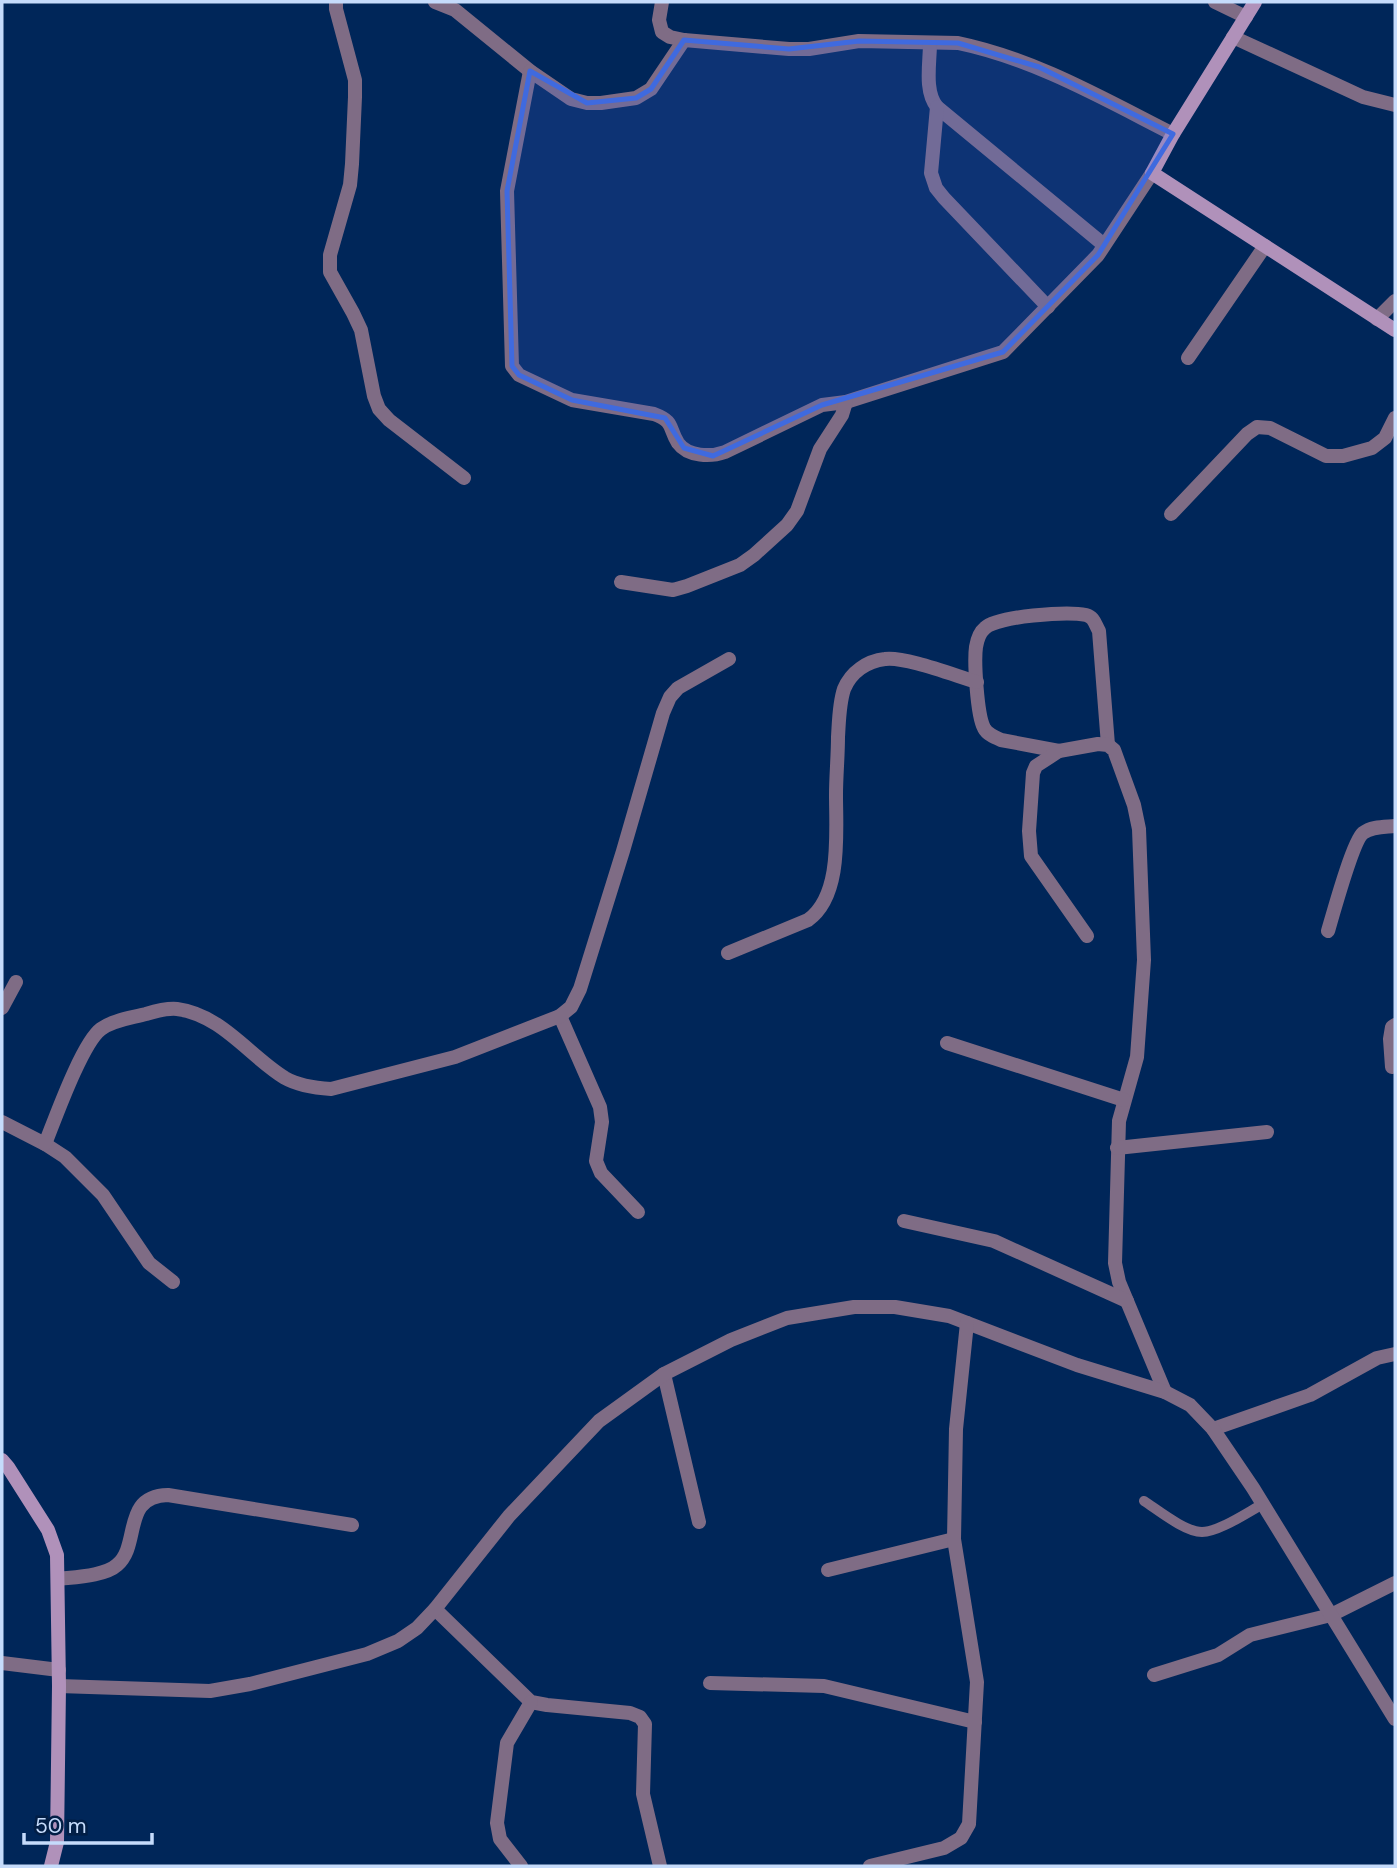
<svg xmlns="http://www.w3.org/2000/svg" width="1397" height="1868" viewBox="0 0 1397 1868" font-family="'DM Sans',sans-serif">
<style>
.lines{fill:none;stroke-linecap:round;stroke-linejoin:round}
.lane{stroke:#7f6c85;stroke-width:10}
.street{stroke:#7f6c85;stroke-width:14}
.secondary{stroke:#b091ba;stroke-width:14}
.marked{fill:#3f6adf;fill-opacity:0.2;stroke:#3f6adf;stroke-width:5;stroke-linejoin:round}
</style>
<rect width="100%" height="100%" fill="#002659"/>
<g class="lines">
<path class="lane" d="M1144,1501C1158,1510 1185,1532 1202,1532C1219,1532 1248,1512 1263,1504"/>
<g class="street">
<polyline points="336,2 336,9 355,80 355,97 352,164 350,185 330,255 330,272 353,313 361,330 374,396 379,409 389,420 464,478"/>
<polyline points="435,2 455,10 530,71 571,99 587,103 601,103 636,98 651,89 684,40"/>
<path d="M662,2L659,20L662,32L670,37L684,40L789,49H809L859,41L958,43C1035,59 1104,99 1173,134"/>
<polyline points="1215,2 1246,17"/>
<polyline points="1233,37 1363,97 1395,105"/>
<path d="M930,43C930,63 924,91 937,107L1104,245"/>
<path d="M530,71L507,191L512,366L519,375L572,400L654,414C675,422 668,427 678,443C688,457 711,457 725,452L822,405L846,402L1003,352L1098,255L1152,173"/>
<polyline points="937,107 931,173 936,188 944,198 1048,307"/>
<polyline points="1377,319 1395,301"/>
<polyline points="1188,358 1265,246"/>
<polyline points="1171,514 1247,434 1257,427 1270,428 1326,456 1343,456 1372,448 1385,438 1395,418"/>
<polyline points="621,582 673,590 687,586 740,565 754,555 787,525 797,511 820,449 842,415 846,402"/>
<path d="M1059,751L1001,740C994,737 987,734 984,728C977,715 974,661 976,647C977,641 980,632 985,628C997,616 1068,611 1086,615C1094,617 1095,624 1099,631L1108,745"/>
<path d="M1328,931C1333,914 1353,841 1363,833C1372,826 1385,827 1395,826"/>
<polyline points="1087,936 1031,856 1029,831 1033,773 1036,766 1059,751 1098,744 1108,745 1114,750 1134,805 1139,829 1144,960 1137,1057 1119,1121 1115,1263 1119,1282 1165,1392"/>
<path d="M728,953L808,920C842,896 836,833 836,795C836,776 838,756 838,737C839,722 839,704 844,689C851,672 867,661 885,659C904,656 956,676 977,682"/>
<polyline points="2,1008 16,982"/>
<polyline points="560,1016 600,1107 602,1122 596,1161 601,1173 638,1212"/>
<polyline points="947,1043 1124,1100"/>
<polyline points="1392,1067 1390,1039 1392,1027 1395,1025"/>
<polyline points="2,1122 45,1144 65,1157 103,1195 149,1263 173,1282"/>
<path d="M45,1144C55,1119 82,1043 101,1029C113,1020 131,1018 146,1014C156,1011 167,1008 177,1009C222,1015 249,1056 285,1078C299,1086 315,1088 331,1089L455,1057L560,1016L571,1007L580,989L623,851L663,713L670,697L678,688L729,659"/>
<polyline points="1117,1148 1267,1132"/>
<polyline points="904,1221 994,1241 1127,1301"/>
<polyline points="664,1374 699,1522"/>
<polyline points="1213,1429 1310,1395 1377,1358 1395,1354"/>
<polyline points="828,1570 954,1539"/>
<path d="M58,1579C74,1577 105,1576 117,1565C141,1545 121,1496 168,1495L352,1525"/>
<polyline points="435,1609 531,1702 547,1705 630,1713 640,1717 645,1724 643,1794 660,1866"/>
<polyline points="2,1663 59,1670"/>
<polyline points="1154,1675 1218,1655 1250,1635 1331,1615 1395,1583"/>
<polyline points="710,1683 824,1686 975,1722"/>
<polyline points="59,1686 210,1691 250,1684 367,1654 398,1641 417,1628 435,1609 509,1516 599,1421 664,1374 731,1340 787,1318 854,1307 895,1307 949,1316 1077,1365 1165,1392 1190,1405 1213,1429 1253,1488 1395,1719"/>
<polyline points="521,1866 500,1839 497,1823 507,1743 531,1702"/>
<polyline points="870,1866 944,1848 961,1838 969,1824 977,1682 954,1539 956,1429 967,1323"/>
</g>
<g class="secondary">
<polyline points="1255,2 1173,134 1152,173 1395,330"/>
<polyline points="2,1460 8,1467 48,1530 57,1555 59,1686 57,1842 51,1866"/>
</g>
</g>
<path class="marked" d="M684,40L789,49L859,41L958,43L1039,67L1173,134L1098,255L1003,352L822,405L713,456L684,448L665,418L572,400L519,375L512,366L507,191L530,71L587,103L636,98L651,89Z"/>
<rect width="1397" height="1868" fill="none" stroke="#c5dbfb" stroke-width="7"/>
<path d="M24 1833v10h128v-10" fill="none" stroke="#c5dbfb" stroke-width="3.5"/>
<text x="35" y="1833" font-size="21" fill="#c5dbfb" stroke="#021e45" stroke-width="5" paint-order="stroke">50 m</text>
</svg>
